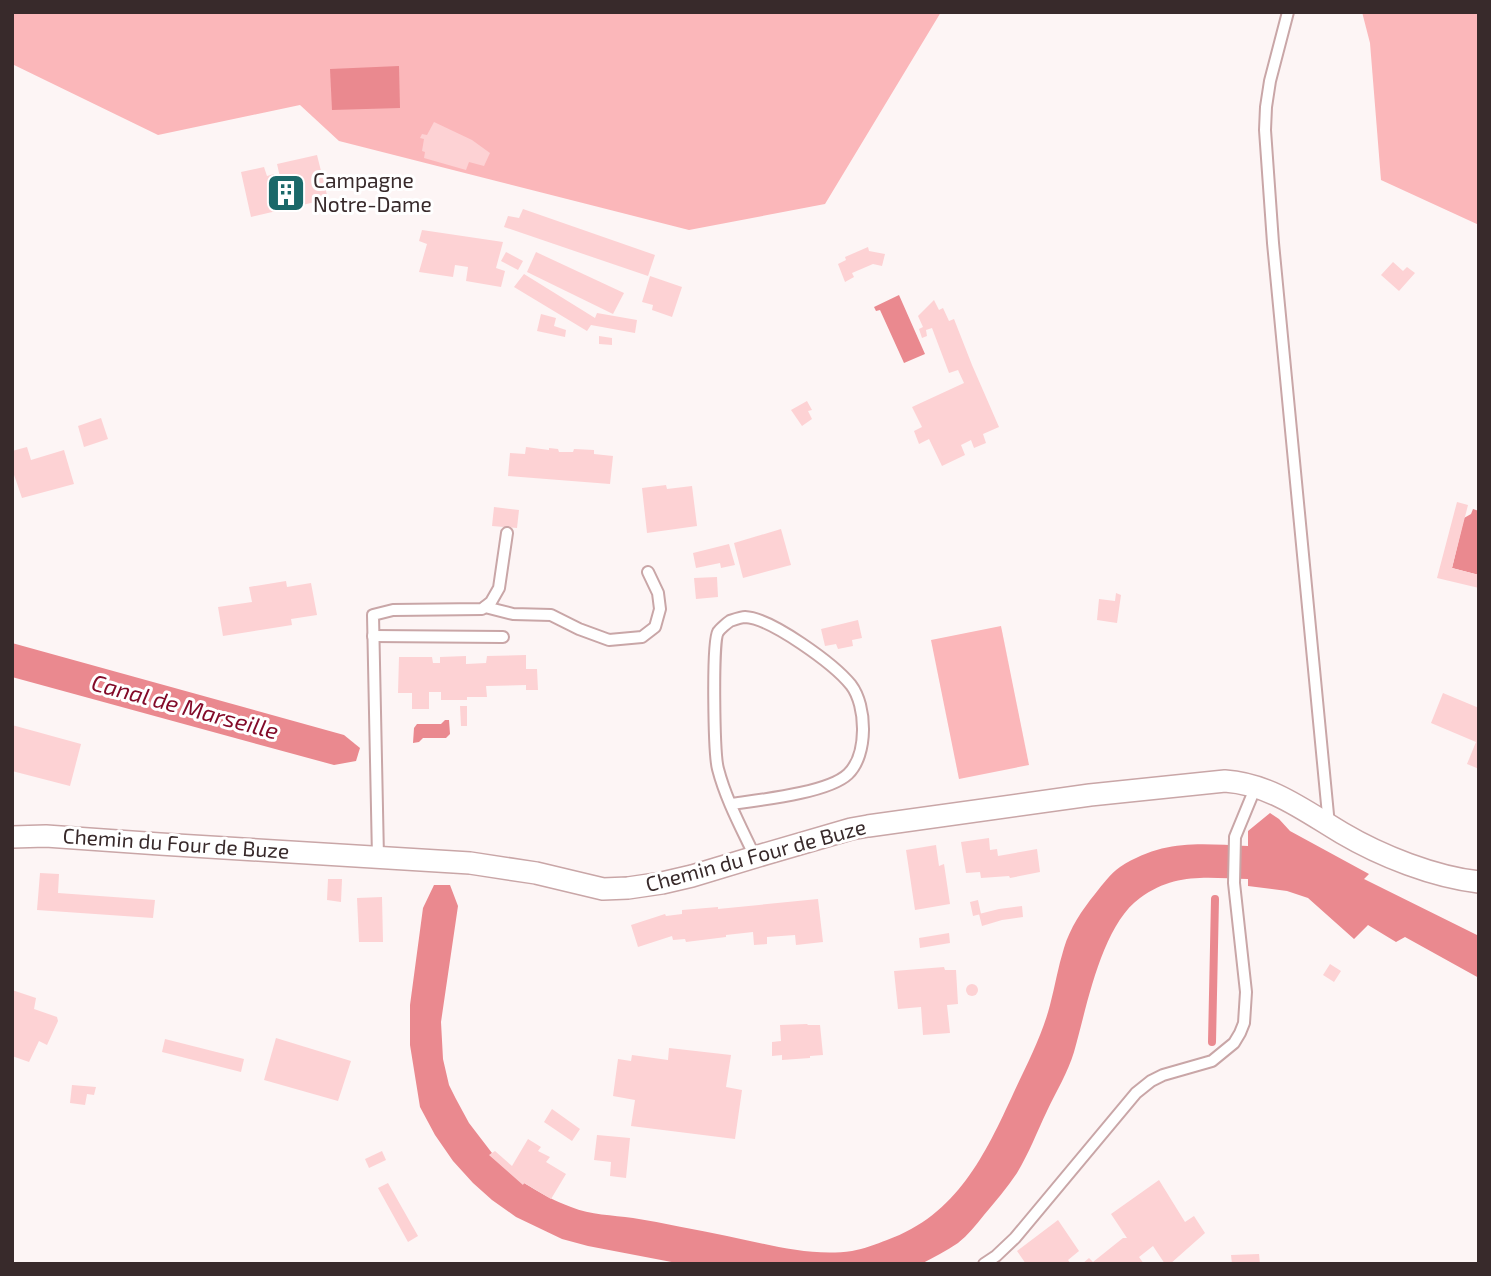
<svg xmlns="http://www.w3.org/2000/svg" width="1491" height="1276" viewBox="0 0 1491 1276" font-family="'Exo 2',sans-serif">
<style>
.green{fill:#fbb7ba}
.water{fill:#ea898f}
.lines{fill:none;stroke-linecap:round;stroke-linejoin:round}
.stream{stroke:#ea898f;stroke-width:8}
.building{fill:#fdd2d4}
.lane-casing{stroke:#c9a6a7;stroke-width:14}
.street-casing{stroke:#c9a6a7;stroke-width:24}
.lane{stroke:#fff;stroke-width:10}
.street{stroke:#fff;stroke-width:21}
.labels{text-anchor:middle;stroke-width:6;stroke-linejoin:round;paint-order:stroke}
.poi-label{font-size:21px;fill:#382a2b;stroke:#fff;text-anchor:start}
.street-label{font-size:21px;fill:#382a2b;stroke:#fff}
.water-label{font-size:23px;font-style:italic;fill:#830b29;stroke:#fff}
</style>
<rect width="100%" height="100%" fill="#fdf5f5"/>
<g class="green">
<polygon points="12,12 941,12 825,204 689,230 339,141 300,105 158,135 12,64"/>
<polygon points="1362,12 1479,12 1479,225 1381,180 1370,43"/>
<polygon points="1001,626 1029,765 959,779 931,640"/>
</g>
<g class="water">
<polygon points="399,66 400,108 332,110 330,69"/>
<polygon points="899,295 925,354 904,363 880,310 876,311 874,307"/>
<polygon points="1473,509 1479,511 1479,575 1452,568 1464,518 1471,514"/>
<polygon points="12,643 344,735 360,748 356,761 334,765 12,677"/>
<polygon points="445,720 449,720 450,734 446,738 423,738 419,742 413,743 414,728 417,724 441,724"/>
<path d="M1270,813L1279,819L1290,831L1369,874L1364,879L1479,936V978L1405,937L1396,942L1368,925L1354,939L1308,898L1287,891L1248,886V879C1208,878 1175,872 1140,898C1101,926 1087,1007 1074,1052C1068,1072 1056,1092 1047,1111C1037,1132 1029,1153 1017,1173C1007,1188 995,1202 984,1215C976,1225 968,1235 958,1243C946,1251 934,1257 921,1264H682L588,1246L562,1239L516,1217L492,1200L473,1183L453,1161L435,1135L420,1107L410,1045V1005L423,908L434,885H450L458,906L441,1022L443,1059L449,1085L456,1099L469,1123L492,1153L490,1155L523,1184L524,1183C539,1192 554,1201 571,1207C591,1215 612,1215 633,1218C664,1223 696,1230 727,1236C767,1244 810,1257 852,1251C864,1249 876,1244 887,1240C957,1215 985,1155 1014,1092C1027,1064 1042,1036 1050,1005C1055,986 1058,967 1064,948C1070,928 1082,910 1095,894C1103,884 1110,874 1120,867C1164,839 1199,844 1248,846V831Z"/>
</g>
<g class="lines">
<polyline class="stream" points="1212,1042 1215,899"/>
</g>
<g class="building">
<polygon points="434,122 472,140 490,153 484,166 469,162 466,170 424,158 425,152 422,151 424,139 420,138 422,134 427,135"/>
<polygon points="317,155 328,199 251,217 241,172 264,167 267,176 274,174 274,178 280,177 277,164"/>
<polygon points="523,209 655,255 648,276 504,227 508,216 519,218"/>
<polygon points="422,230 503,242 496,268 505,271 501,287 466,281 468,267 455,265 453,277 419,272 427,244 419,241"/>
<polygon points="868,247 869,251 885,254 882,266 873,264 852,273 854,277 845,282 838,264 846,260 845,257"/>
<polygon points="506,252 523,261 518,270 501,261"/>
<polygon points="536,252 624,293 613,314 527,272"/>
<polygon points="1393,262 1403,271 1407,267 1415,273 1399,291 1381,275"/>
<polygon points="524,274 595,318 597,313 637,320 635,333 591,325 587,331 514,287"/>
<polygon points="650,276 682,287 672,317 652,310 653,305 642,302"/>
<polygon points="934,300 939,310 943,308 949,321 954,319 972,365 999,427 983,434 986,443 974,448 971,440 961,445 965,455 942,466 929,439 919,444 914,431 922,427 912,407 964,383 958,370 949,373 932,328 926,330 927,336 922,338 919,329 923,327 918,316"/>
<polygon points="541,314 556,318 554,326 566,330 565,337 537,331"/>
<polygon points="599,336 612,338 612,345 599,344"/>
<polygon points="807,401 812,410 808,411 812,419 802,426 791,410"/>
<polygon points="101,418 108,439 84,447 78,426"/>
<polygon points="27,447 31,460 64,450 74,484 22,498 12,469 12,451"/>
<polygon points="526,447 549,450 549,448 558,449 559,452 573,452 574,449 594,450 594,454 613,456 610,484 508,476 510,453 525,454"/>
<polygon points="666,485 667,489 692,486 697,526 647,533 642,488"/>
<polygon points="1457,502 1468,505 1452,568 1479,575 1479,588 1437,578"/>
<polygon points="494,507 519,510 517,528 492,526"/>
<polygon points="781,529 791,565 743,578 734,543"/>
<polygon points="729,544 735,565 721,568 720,563 696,568 693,553"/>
<polygon points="717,577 718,597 696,599 694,578"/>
<polygon points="286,581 287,587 311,583 317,615 291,619 292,625 223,636 218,607 252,602 249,587"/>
<polygon points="1116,593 1121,595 1117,623 1097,620 1099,599 1115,601"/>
<polygon points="858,620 862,638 852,640 853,646 838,649 836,644 825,646 821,629"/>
<polygon points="526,655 526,669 537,669 538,690 526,690 526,685 486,686 487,697 467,697 467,700 441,700 441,692 429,692 429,709 412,709 412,693 398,693 399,657 432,657 433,663 440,663 440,657 466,656 466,664 486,663 487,656"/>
<polygon points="1443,693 1479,708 1479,769 1467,764 1476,742 1431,723"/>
<polygon points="460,706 467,706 467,726 461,726"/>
<polygon points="12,725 81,744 70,786 12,771"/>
<polygon points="989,838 990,850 997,849 998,856 1037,849 1040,872 1010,878 1009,876 981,878 980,872 966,873 961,842"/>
<polygon points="936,845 939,866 944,864 950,904 915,910 906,850"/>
<polygon points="40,873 59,874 58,893 155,900 153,918 37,910"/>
<polygon points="328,879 342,879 341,902 327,900"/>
<polygon points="382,897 383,942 359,942 357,898"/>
<polygon points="818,899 823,942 796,945 795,935 767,937 767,944 754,945 753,932 726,935 726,937 686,942 685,939 673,940 672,936 638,947 631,925 665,914 666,916 682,914 682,910 718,907 718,909"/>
<polygon points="978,900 981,914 973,916 970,902"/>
<polygon points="1022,906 1023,917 1002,920 982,926 979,914 999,909"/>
<polygon points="949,933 950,943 920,948 919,938"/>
<polygon points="1330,964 1341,971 1334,982 1323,975"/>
<polygon points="944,967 945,970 956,970 958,1004 947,1005 950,1033 923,1035 921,1007 898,1009 894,971"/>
<circle cx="972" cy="990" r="6"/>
<polygon points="12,990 36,998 34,1009 57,1017 58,1021 47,1045 39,1041 29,1062 12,1056"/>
<polygon points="807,1024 808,1025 820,1025 823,1055 810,1056 810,1058 782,1060 782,1055 772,1056 772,1042 781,1041 780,1025"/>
<polygon points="276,1038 351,1061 338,1101 264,1080"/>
<polygon points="165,1039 244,1059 241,1072 162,1052"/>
<polygon points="669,1048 731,1055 726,1087 742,1090 735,1139 631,1126 635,1100 613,1096 618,1059 631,1061 632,1055 668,1060"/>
<polygon points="72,1085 96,1087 94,1095 87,1094 85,1105 70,1103"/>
<polygon points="552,1109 580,1129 572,1141 544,1122"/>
<polygon points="597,1135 630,1138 626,1178 610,1176 611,1162 594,1160"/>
<polygon points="528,1139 541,1147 538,1151 550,1157 546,1162 566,1174 551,1199 524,1183 523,1185 489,1155 495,1151 512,1166"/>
<polygon points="382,1151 386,1160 369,1168 365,1159"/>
<polygon points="1159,1180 1185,1222 1194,1216 1205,1233 1170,1264 1165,1264 1153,1246 1139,1257 1144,1264 1082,1264 1089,1258 1093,1262 1123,1238 1127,1238 1111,1214"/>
<polygon points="388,1183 418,1236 408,1242 378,1188"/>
<polygon points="1058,1220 1079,1251 1068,1260 1071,1264 1026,1264 1017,1251"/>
<polygon points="1259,1254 1260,1264 1232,1264 1231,1255"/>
</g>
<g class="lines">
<g class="lane-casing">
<g id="lane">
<polyline points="1288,12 1270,81 1266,107 1265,130 1273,243 1329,825"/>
<polyline points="485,607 513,614 551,615 579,629 609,640 642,637 655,627 660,609 658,593 648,572"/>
<polyline points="373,636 503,637"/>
<path d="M731,804C759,800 828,793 848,774C868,755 867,706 851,685C834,664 771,618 745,617C741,617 733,620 730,621C727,623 720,629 718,632C712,642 714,755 718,769C726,800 742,829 755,857"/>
<polyline points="378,857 373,615 393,610 482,609 491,602 499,588 507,533"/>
<polyline points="984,1264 996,1256 1015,1238 1136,1093 1151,1081 1163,1075 1212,1061 1234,1043 1240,1033 1244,1023 1246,992 1234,883 1235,837 1256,786"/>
</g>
</g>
<g class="street-casing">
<path id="street" d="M12,837L46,836L160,844L470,863L536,873L603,889L628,888L662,883L692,876L765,854L851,829L868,826L1090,795L1225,781C1270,784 1305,811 1342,833C1381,856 1434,877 1479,882"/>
</g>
<use href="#lane" class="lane"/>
<use href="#street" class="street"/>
</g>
<defs>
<g id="building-square" transform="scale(2.0125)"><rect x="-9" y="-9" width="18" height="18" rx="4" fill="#1a6869" stroke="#fff"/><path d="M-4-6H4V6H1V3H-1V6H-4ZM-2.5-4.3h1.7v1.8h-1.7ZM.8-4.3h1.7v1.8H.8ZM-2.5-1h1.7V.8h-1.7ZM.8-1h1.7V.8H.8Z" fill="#fff"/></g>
</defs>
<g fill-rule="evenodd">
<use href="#building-square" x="286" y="193"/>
</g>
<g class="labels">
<g class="poi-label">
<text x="313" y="188">Campagne<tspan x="313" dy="24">Notre-Dame</tspan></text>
</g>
<g class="street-label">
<text transform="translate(176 844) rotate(4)" y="7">Chemin du Four de Buze</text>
<text transform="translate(756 856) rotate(-15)" y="7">Chemin du Four de Buze</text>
</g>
<g class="water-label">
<text transform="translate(185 707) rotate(15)" y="8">Canal de Marseille</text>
</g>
</g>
<rect width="1491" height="1276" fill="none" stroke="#382a2b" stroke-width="28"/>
</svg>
